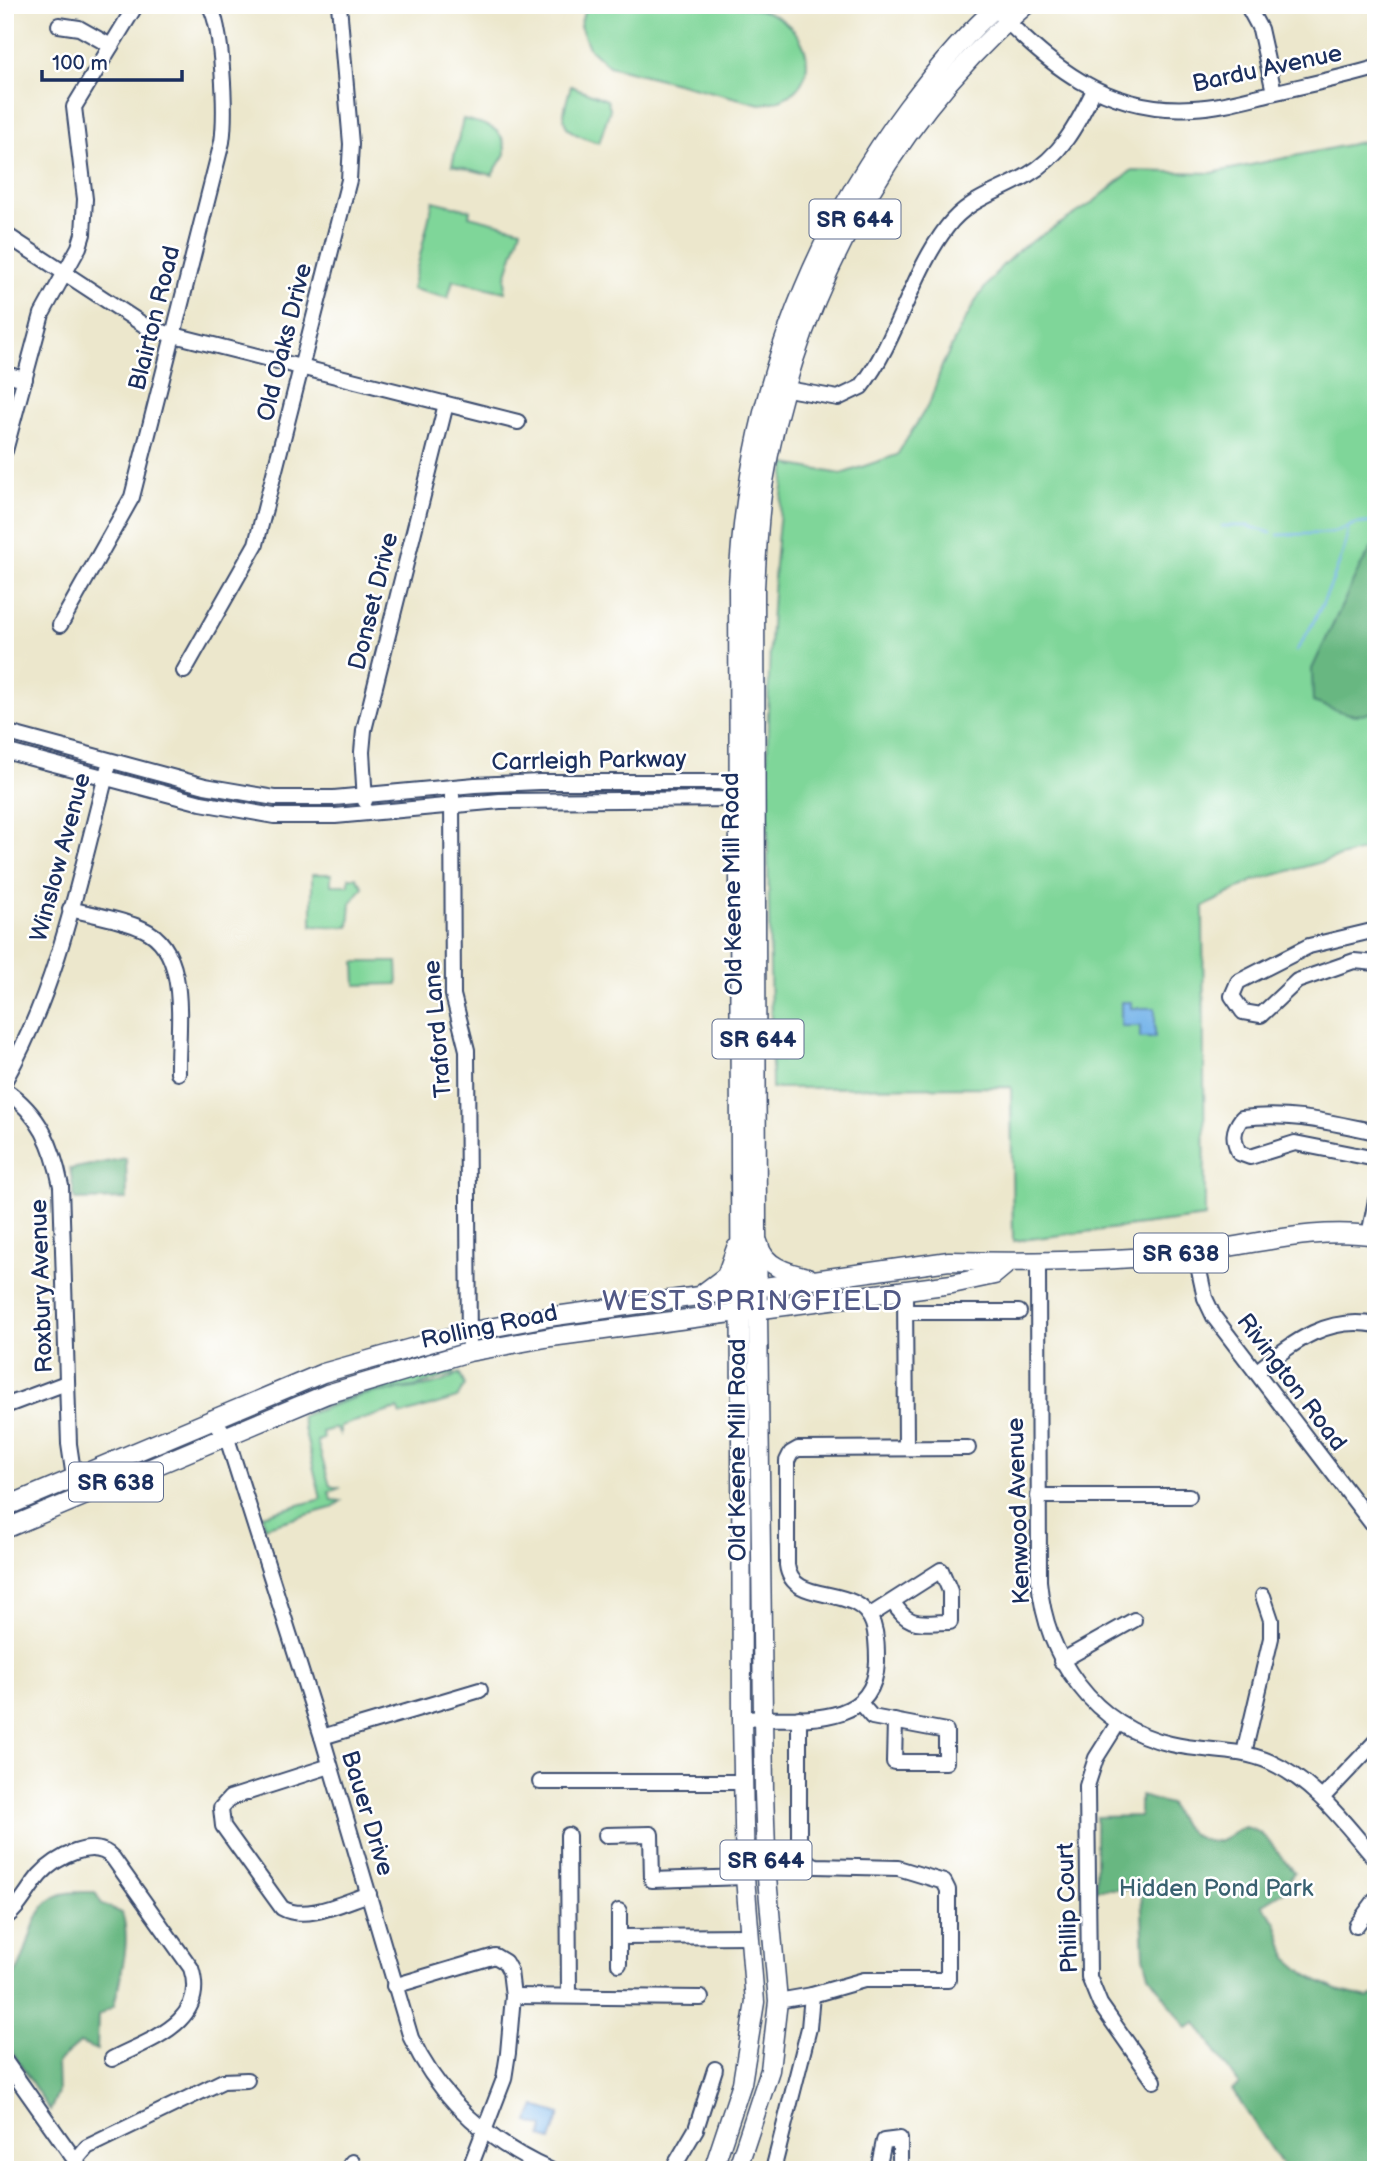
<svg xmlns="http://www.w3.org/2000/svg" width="1381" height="2175" viewBox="0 0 1381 2175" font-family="'Balsamiq Sans',sans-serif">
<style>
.green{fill:#7fd699;stroke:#4d827c;stroke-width:2}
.forest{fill:#67b781;stroke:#417370;stroke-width:2}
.water{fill:#75b4e9;stroke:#4872a4;stroke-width:2}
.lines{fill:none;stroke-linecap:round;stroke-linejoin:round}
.stream{stroke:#75b4e9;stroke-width:2.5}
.minor-casing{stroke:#3a4b6e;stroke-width:18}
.major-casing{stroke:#3a4b6e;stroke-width:21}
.minor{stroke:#fff;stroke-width:14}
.major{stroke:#fff;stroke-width:18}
.labels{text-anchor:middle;stroke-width:5;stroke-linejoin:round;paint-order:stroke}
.shield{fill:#fff;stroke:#5f6d8e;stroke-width:2}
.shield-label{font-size:23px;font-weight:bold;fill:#1b2f5e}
.street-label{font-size:24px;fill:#1b2f5e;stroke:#fff}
.park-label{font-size:24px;fill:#396170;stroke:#fff}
.quarter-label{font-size:28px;letter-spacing:2px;fill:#525986;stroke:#fff}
</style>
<rect width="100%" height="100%" fill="#fff"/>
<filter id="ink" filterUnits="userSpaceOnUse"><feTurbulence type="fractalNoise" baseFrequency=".0143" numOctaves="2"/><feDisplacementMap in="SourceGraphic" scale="14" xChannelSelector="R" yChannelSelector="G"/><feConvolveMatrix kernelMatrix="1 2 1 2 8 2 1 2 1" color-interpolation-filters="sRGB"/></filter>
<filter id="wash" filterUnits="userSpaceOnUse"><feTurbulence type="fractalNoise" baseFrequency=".00686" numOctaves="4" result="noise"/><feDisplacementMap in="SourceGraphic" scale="28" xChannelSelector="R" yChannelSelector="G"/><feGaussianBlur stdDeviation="1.57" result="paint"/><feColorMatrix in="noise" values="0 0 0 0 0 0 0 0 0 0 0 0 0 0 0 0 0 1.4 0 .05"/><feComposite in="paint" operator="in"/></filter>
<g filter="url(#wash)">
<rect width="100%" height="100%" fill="#ece7cc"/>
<g class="green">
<path d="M586,5C631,5 728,0 767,12C818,32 825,98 760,104L609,66L589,48L580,26Z"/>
<path d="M571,86L607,100L610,109L599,143C559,130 559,125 571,86Z"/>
<path d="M463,119C485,124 506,127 505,154L492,175L452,165Z"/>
<path d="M1376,139V847L1253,881L1203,907L1205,1217L1013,1241L1011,1087L772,1088C770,880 757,670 786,464L841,474L897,455L930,402L942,366L960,329L978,297L1001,267L1020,249L1091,204L1131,171L1212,173Z"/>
<polygon points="433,201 470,210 469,216 521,229 506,277 505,292 453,280 448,298 412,289"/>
<polygon points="312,874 331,874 331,885 349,885 349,877 356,877 363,887 351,903 349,927 312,926"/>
<polygon points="355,962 397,962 398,984 356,985"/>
<polygon points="445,1369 455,1370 454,1374 414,1387 364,1393 304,1412 315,1406"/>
<path d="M459,1373L465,1385L457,1398L401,1415L397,1409L340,1426V1434L336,1428L322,1432L323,1439L317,1441L330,1486L339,1488L329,1492L332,1500L341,1501L331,1508L264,1527L262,1515L321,1499L301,1416C322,1410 342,1401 364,1395C395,1386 431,1393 459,1373Z"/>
</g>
<g class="forest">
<path d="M1376,541V709C1359,723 1332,708 1313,702L1312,669L1359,569Z"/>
<polygon points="126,1158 127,1199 75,1200 70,1169"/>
<path d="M1140,1796L1170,1804C1177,1821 1197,1848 1220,1840C1228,1838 1236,1830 1245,1827C1268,1831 1278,1856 1294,1872L1283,1892L1262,1905L1276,1922L1287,1958L1307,1975L1336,1990L1369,1998L1376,1993V2170H1286L1232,2090L1239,2085L1196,2023L1187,2028L1149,1975L1144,1956L1141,1889H1096V1817L1140,1816Z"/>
<path d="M95,1892L102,1904L122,1913C132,1942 120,1976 114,2006L98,2016L97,2050L80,2043L57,2063L58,2092L50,2111L5,2041V1984C34,1964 24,1906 62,1894C72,1891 85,1892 95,1892Z"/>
</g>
<g class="water">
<polygon points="1121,1002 1131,1002 1131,1008 1155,1008 1155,1038 1140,1038 1140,1026 1121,1026"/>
<polygon points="535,2106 560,2114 551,2140 541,2137 544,2127 528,2122"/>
</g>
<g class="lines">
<g class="stream">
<polyline points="1222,526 1248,526 1271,533"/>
<polyline points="1278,535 1332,533 1355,524 1376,522"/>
<path d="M1296,651C1315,624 1346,558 1348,527"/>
</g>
</g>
</g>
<g filter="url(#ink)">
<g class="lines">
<g class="minor-casing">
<g id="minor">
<path d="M992,5C1046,65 1108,114 1193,108C1220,107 1246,99 1272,93C1306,85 1341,78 1376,68"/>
<polyline points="1247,5 1260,29 1274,92"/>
<polyline points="59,25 79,28 111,46"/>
<polyline points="5,234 150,329 518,422"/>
<polyline points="5,374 25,379"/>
<path d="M776,387L838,398L861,387C898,340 910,275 947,227C968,199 997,193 1026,176C1061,156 1077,125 1094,90"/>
<polyline points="5,451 42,314 79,247 83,234 85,199 74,107 136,5"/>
<path d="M60,625L132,497L222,142C226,115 223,26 209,5"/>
<polyline points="184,671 256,544 349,180 351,144 339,5"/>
<polyline points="5,732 205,786 275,798 334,798 475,785 540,782 718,782 748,788"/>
<polyline points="5,751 201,803 274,816 335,816 500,801 738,799 748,795"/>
<polyline points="452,795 453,995 467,1050 469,1352"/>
<polyline points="365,801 362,752 364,730 446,404"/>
<path d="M70,909C94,915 121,919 143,929C191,950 177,1029 178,1073"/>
<polyline points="1376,930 1309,946 1238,982 1232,996 1243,1012 1261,1015 1297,981 1354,961 1376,963"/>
<path d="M5,1080C59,985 80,874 108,768"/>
<path d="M5,1090C40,1114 53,1146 61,1186L69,1444L77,1498"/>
<path d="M1376,1132C1328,1122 1291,1112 1242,1118C1232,1131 1233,1139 1239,1153L1250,1157L1295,1143L1376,1159"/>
<polyline points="1369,1235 1376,1200"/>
<polyline points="1195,1252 1205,1298 1214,1317 1376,1529"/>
<path d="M1038,1262L1039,1581C1046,1657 1093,1727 1171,1744C1204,1752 1238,1748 1270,1762C1316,1783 1344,1823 1376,1860"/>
<polyline points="905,1289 906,1447"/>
<polyline points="906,1312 1019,1312"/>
<path d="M1256,1372C1293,1343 1326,1315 1376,1325"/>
<polyline points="5,1406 66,1383"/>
<path d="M212,1418L226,1435L322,1737L411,2038C440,2099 488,2142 550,2170"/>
<polyline points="1038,1496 1189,1496"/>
<path d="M869,1616L941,1570L950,1591V1622C921,1622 909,1629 893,1602"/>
<polyline points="1061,1661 1134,1620"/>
<polyline points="860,1703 872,1717 946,1731 946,1762 894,1762 895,1721"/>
<path d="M742,1719C791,1716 874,1733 877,1662C877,1649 877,1636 873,1624C858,1581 792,1608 787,1565V1461L791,1453L798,1449L968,1448"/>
<polyline points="1118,1723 1096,1758 1087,1786 1089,1977 1100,2004 1154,2081"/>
<polyline points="322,1737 480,1690"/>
<polyline points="1244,1753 1271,1638 1271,1620 1263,1596"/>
<path d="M330,1766L230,1798L221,1808L223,1826L282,1908C306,1922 344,1902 369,1894"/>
<polyline points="540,1782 743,1782"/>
<polyline points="1322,1798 1376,1741"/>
<polyline points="568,1835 569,1995"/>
<polyline points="606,1835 651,1834 652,1880 745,1877"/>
<polyline points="619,1911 619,1937"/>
<path d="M5,1918C21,1906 27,1890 40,1875C56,1857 94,1837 113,1858L191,1968C209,2023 148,2040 112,2059"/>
<polyline points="1356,1926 1376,1899"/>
<polyline points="619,1964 619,1937 750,1936"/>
<polyline points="394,1986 495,1956 505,1962 510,1971 513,1996 508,2053 504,2079 469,2170"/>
<polyline points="513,1996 701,1998"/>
<polyline points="778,2001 812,1995 864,1980 948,1980 948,1890 944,1882 898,1868 816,1866 807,1862 799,1851 799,1718"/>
<polyline points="5,2061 82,2170"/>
<polyline points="76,2160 87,2147 223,2081 247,2080"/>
<polyline points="347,2170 352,2162"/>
<polyline points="672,2170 696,2129 715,2069"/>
<polyline points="773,2170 809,2028 812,1995"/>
<polyline points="878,2170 884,2141 900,2139 900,2170"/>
</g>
</g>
<g class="major-casing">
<g id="major">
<path d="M759,1244C763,1266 788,1273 808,1277"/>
<polyline points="702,1294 726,1276 736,1248"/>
<path d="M5,1507L323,1373L468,1332L548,1317L949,1261C1031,1263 1114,1262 1195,1252C1254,1245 1316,1226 1376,1236"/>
<polyline points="5,1529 327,1394 469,1352 551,1337 952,1284 994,1275 1006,1265"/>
<path d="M713,2170L742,2083L755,2002L745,1877L742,1719L738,586C747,411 802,249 907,108C934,72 965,34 999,5"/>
<path d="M737,2170L770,2070L778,2001L767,1878L764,1793L757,1232L755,588C757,555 758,520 763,487C793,304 885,126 1026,5"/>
</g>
</g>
<use href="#minor" class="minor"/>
<use href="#major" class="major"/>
</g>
</g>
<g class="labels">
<g class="shield">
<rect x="809.5" y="199.5" width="91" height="39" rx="5"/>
<rect x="712.5" y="1019.5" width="91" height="39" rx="5"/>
<rect x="1134" y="1233.5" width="94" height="39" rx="5"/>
<rect x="69" y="1462.5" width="94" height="39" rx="5"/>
<rect x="720.5" y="1840.5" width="91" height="39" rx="5"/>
</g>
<g class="shield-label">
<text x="855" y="227">SR 644</text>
<text x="758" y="1047">SR 644</text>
<text x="1181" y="1261">SR 638</text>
<text x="116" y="1490">SR 638</text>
<text x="766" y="1868">SR 644</text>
</g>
<g class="street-label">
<text transform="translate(1267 68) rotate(-12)" y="8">Bardu Avenue</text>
<text transform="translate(154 318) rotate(-76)" y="8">Blairton Road</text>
<text transform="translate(284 342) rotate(-76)" y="8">Old Oaks Drive</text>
<text transform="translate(373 601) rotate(-76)" y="8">Donset Drive</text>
<text transform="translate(589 760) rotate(-1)" y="8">Carrleigh Parkway</text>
<text transform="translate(60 857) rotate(-75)" y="8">Winslow Avenue</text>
<text transform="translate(732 884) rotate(-91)" y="8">Old Keene Mill Road</text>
<text transform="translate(437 1029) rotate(-95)" y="8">Traford Lane</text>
<text transform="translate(41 1286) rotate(-92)" y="8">Roxbury Avenue</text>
<text transform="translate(489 1326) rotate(-12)" y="8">Rolling Road</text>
<text transform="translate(1292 1382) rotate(53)" y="8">Rivington Road</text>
<text transform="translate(737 1450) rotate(-90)" y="8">Old Keene Mill Road</text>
<text transform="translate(1018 1511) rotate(-92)" y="8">Kenwood Avenue</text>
<text transform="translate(368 1813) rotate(73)" y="8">Bauer Drive</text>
<text transform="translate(1067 1908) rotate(-92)" y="8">Phillip Court</text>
</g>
<g class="park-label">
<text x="1216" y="1896">Hidden Pond Park</text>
</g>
<g class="quarter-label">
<text x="753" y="1310">WEST SPRINGFIELD</text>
</g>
</g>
<rect width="1381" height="2175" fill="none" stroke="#fff" stroke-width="28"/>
<path d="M42 70v10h140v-10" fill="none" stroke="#1b2f5e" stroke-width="3.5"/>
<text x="52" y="70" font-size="21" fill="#1b2f5e" stroke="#ffffff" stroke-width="5" paint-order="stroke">100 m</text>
</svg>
